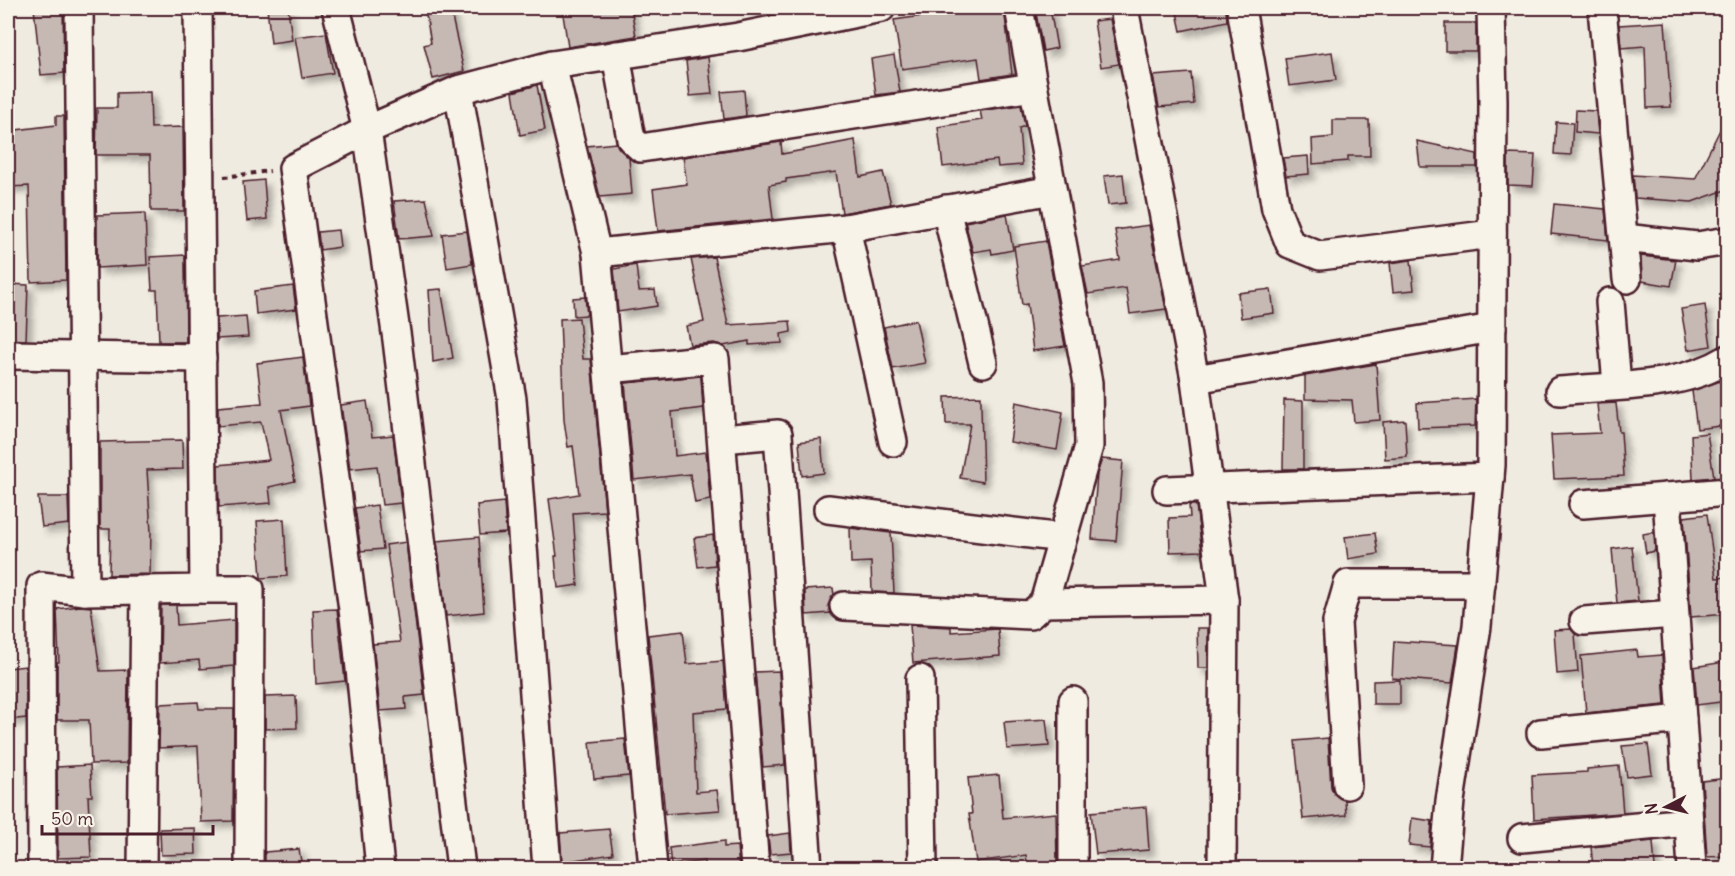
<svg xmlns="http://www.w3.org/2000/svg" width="1735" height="876" viewBox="0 0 1735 876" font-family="Delius,sans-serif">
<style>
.building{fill:#c6b8b3;stroke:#4a1f2b;stroke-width:1.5;filter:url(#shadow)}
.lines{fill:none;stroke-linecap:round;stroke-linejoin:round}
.street-casing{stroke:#4a1f2b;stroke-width:32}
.path{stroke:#4a1f2b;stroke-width:4;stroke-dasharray:4.5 4.5;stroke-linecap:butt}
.street{stroke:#f7f3e8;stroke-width:27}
</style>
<defs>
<filter id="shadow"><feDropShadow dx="5.5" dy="5.5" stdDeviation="3" flood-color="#0004"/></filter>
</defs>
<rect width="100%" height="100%" fill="#f0ebe0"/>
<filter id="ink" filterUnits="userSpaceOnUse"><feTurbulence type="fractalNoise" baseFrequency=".0167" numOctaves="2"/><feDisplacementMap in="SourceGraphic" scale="12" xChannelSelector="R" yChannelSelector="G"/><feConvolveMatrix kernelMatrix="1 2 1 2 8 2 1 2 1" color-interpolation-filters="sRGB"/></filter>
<g filter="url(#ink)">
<g class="building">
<polygon points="34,8 63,8 64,73 41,75"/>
<polygon points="267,8 288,8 292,40 271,43"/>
<polygon points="450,8 464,71 433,79 424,45 431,43 425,9"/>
<polygon points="562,8 631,8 636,36 568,47"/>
<polygon points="979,8 1004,8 1012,74 981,79 978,58 902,69 894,20"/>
<polygon points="1035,8 1050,8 1057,48 1043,51"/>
<polygon points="1176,8 1226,8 1227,21 1181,31"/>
<polygon points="1110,19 1119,64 1101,67 1094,21"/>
<polygon points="1665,22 1671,107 1647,108 1645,46 1621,48 1619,25"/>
<rect x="1445" y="23" width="31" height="28"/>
<polygon points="326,33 333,73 302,78 295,37"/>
<polygon points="1332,52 1336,80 1289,86 1285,58"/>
<polygon points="894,55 900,92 876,95 871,59"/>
<polygon points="708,57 712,94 690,96 686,61"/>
<polygon points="1191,73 1194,104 1159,107 1153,76"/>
<polygon points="537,85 545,130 520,135 513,92"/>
<polygon points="744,90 746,116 724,119 721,92"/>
<polygon points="150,92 151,128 183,127 184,211 151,211 150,155 96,155 97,108 117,108 117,93"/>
<polygon points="1021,105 1025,126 1019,128 1022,165 998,167 997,160 943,167 938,127 982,120 980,111"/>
<polygon points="1576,110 1596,111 1598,134 1575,132"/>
<polygon points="1728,114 1728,189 1692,202 1635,198 1633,175 1695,179"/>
<polygon points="56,116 64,116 66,280 31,282 29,186 8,187 8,131 56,125"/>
<polygon points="1333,120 1369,120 1370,156 1348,156 1348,161 1313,164 1312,139 1333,137"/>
<polygon points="1556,122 1573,123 1571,155 1554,154"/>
<polygon points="855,140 860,177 883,172 891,204 842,213 836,172 786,179 786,182 769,185 773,219 658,231 653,189 687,184 683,157 781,142 782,154"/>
<polygon points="1417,141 1477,154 1477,167 1420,167"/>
<polygon points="616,143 629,158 632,194 600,197 587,146"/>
<polygon points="1508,154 1535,155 1533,186 1508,185"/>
<polygon points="1308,156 1309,174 1286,176 1283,158"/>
<polygon points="1123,174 1126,203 1108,205 1104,176"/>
<polygon points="264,180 267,219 247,221 243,182"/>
<polygon points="426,199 434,236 399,239 394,201"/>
<polygon points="1554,204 1605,209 1608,240 1551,234"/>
<polygon points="145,213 147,265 97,268 97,215"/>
<polygon points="1007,214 1013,250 992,254 991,249 973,252 965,222"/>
<polygon points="1149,225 1166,309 1130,314 1126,288 1088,294 1082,266 1120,260 1115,230"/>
<polygon points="338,230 340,247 320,250 318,232"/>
<polygon points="467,231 472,264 447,268 442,234"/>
<polygon points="1046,241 1065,346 1033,351 1027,304 1022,305 1014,246"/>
<polygon points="185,255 186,342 159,342 157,290 152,290 150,257"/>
<polygon points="1641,256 1676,260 1671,286 1642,281"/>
<polygon points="714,257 728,325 790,321 791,332 781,334 782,343 749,345 749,341 723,346 714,343 690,345 686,326 704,322 691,259"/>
<polygon points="1411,260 1414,290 1393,292 1390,263"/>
<polygon points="636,265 639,291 655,290 657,306 618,312 614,269"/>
<polygon points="9,284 28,285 26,340 8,339"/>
<polygon points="293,286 296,309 256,314 254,291"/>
<polygon points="441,289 453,358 433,362 429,290"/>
<polygon points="1271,289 1274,313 1241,318 1238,293"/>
<polygon points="585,297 587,315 574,316 573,298"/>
<polygon points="1705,305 1711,346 1688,350 1681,309"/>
<polygon points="246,316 248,337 217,339 217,318"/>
<polygon points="579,318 583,359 591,359 605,511 573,513 578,585 558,588 555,556 557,556 549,499 579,494 573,446 568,447 564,420 560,319"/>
<polygon points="916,320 925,363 893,369 884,327"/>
<polygon points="303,357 309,406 281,410 295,481 269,487 271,503 219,507 218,465 269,460 261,422 218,426 218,407 262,403 257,363"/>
<polygon points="1376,364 1380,420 1354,422 1352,400 1305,399 1305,376"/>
<polygon points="701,376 703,408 672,412 675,456 706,452 710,500 695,503 690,474 634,480 625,383"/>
<polygon points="1723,380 1728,425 1697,429 1692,391"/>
<polygon points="981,396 981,406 983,482 960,478 970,424 946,424 945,397"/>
<polygon points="1476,399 1475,426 1418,428 1417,403"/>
<polygon points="1284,400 1303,401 1303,469 1283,469"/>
<polygon points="367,401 372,437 393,435 401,503 382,505 377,466 350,469 341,405"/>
<polygon points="1016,402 1063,412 1057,450 1010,442"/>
<polygon points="1616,403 1619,432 1621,432 1624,476 1554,479 1551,435 1600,433 1597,404"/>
<polygon points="1405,420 1407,457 1385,459 1383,422"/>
<polygon points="1707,433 1714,477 1693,479 1691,435"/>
<polygon points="821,439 824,473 802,476 799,442"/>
<polygon points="182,440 183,469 147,470 151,532 150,574 109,575 110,529 100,529 100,442"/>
<polygon points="1102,459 1123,461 1116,541 1092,539 1097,474"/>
<polygon points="38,497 68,497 69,524 42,527"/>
<polygon points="504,502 506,533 480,535 477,505"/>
<polygon points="377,505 383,549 361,551 355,508"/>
<polygon points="1189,505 1196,505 1202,551 1170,552 1169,518 1190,517"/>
<polygon points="1707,514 1716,578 1728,577 1728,614 1691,617 1684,517"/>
<polygon points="284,519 287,576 261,578 257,521"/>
<polygon points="850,528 891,533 894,593 872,592 871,562 851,563"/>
<polygon points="1654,532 1655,551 1646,553 1643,534"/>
<polygon points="1375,533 1378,554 1348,559 1345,537"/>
<polygon points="713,535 715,565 698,567 694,538"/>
<polygon points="479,537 484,612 446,616 437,541"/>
<polygon points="406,542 424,695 405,697 406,709 380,711 373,644 400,642 386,545"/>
<polygon points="1632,546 1638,601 1617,603 1612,549"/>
<polygon points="833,588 834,595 828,605 830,613 806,615 805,590"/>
<polygon points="161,605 176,605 177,625 234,620 234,666 200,669 199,660 160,663"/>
<polygon points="80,606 91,607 100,671 128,670 127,763 91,764 89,720 57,720 57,662 59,662 57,609"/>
<polygon points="337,609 345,681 316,684 313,610"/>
<polygon points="910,625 951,627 951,632 998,629 1000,656 913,663"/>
<polygon points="1197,628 1208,628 1208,668 1198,668"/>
<polygon points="1571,629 1575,634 1578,672 1557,674 1554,630"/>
<polygon points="683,631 687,664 723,661 727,709 693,712 696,792 717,790 720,810 665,814 648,635"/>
<polygon points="1394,641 1458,645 1452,683 1392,678"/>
<polygon points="1637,650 1638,657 1662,655 1665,705 1586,713 1581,656"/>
<polygon points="1724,662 1728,701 1697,705 1694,667"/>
<polygon points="26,666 26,718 8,720 8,668"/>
<polygon points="779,671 785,765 763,767 755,672"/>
<polygon points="1400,680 1400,704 1373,704 1373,681"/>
<polygon points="296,696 297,728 265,729 265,697"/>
<polygon points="198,702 199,709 234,709 233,821 201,822 198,746 159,748 160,704"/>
<polygon points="1046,719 1049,746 1007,749 1004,722"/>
<polygon points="1328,738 1331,787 1334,794 1345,800 1346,815 1303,819 1295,741"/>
<polygon points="625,739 629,776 594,779 590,742"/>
<polygon points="1648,744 1652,774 1627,777 1622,746"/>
<polygon points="90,765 92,796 88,796 91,857 58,858 57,767"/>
<polygon points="1619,766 1623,813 1534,819 1532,775 1587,772 1587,769"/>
<polygon points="999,775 1003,818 1056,813 1057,865 1028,868 1026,855 976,862 969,814 972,814 968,778"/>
<polygon points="1728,778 1728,856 1707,857 1702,781"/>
<polygon points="1146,807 1149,850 1096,854 1091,812"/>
<polygon points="1412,818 1432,821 1430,847 1409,845"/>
<polygon points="195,828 196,854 161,855 160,829"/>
<polygon points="609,829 613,854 562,862 560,833"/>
<polygon points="790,833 791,852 770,854 768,836"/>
<polygon points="724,841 724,847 737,846 739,868 704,868 704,861 671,865 669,848"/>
<polygon points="1653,841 1655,868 1593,868 1591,847"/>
<polygon points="299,849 302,868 265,868 265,852"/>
</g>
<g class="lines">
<g class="street-casing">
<g id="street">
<polyline points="79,8 85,591 204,589 198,8"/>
<polyline points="336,8 367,130 397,340 461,868"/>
<polyline points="1019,8 1088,383 1089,446 1044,603"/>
<polyline points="1124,8 1195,379 1492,328"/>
<polyline points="1241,8 1276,209 1290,244 1320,256 1492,234"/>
<polyline points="1602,8 1627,279"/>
<polyline points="616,55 631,139 641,148 1033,87"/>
<polyline points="552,65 597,253 653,868"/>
<polyline points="458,90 512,399 547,868"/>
<polyline points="946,209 983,363"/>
<polyline points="1624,238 1697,246 1728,241"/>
<polyline points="597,253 846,228"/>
<polyline points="1610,302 1617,385"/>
<polyline points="8,355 202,358"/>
<polyline points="608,369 715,359 755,868"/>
<polyline points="1195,379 1224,600 1222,868"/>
<path d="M1560,391C1615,385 1680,389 1728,359"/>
<polyline points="722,439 778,434 808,868"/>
<polyline points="893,442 846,228 1052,190"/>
<polyline points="1167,490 1490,477"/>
<polyline points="1667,497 1692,868"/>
<polyline points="1583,504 1728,492"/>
<polyline points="828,509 1062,538"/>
<polyline points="204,589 250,589 249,868"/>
<polyline points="844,606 1030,615 1044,603 1224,600"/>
<polyline points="1584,621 1674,614"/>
<polyline points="920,679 923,868"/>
<polyline points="1541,733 1682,719"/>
<polyline points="1347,785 1337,622 1348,584 1481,584"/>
<polyline points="1522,838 1689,822"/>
<polyline points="42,868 41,586 85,591"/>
<polyline points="142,868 145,590"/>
<polyline points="380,868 357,639 293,168 367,130 458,90 552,65 738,37 881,8"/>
<polyline points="1073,868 1073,701"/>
<polyline points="1444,868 1450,801 1477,626 1491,465 1493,102 1491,8"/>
</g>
</g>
<polyline class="path" points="224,177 270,171"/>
<use href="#street" class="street"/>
</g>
</g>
<rect width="1735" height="876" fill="none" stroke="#f7f3e8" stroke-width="30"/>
<rect x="15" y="15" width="1705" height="846" fill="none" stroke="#4a1f2b" stroke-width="2" filter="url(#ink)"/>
<g transform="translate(1666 807) rotate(263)" stroke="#f7f3e8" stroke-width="4.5" paint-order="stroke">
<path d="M0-4.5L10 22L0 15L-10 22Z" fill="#4a1f2b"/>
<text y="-9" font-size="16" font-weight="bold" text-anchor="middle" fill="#4a1f2b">N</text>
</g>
<path d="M42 825v9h171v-9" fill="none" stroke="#4a1f2b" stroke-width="3"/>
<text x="51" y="825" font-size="18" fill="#4a1f2b" stroke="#f7f3e8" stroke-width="4.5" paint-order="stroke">50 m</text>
</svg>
